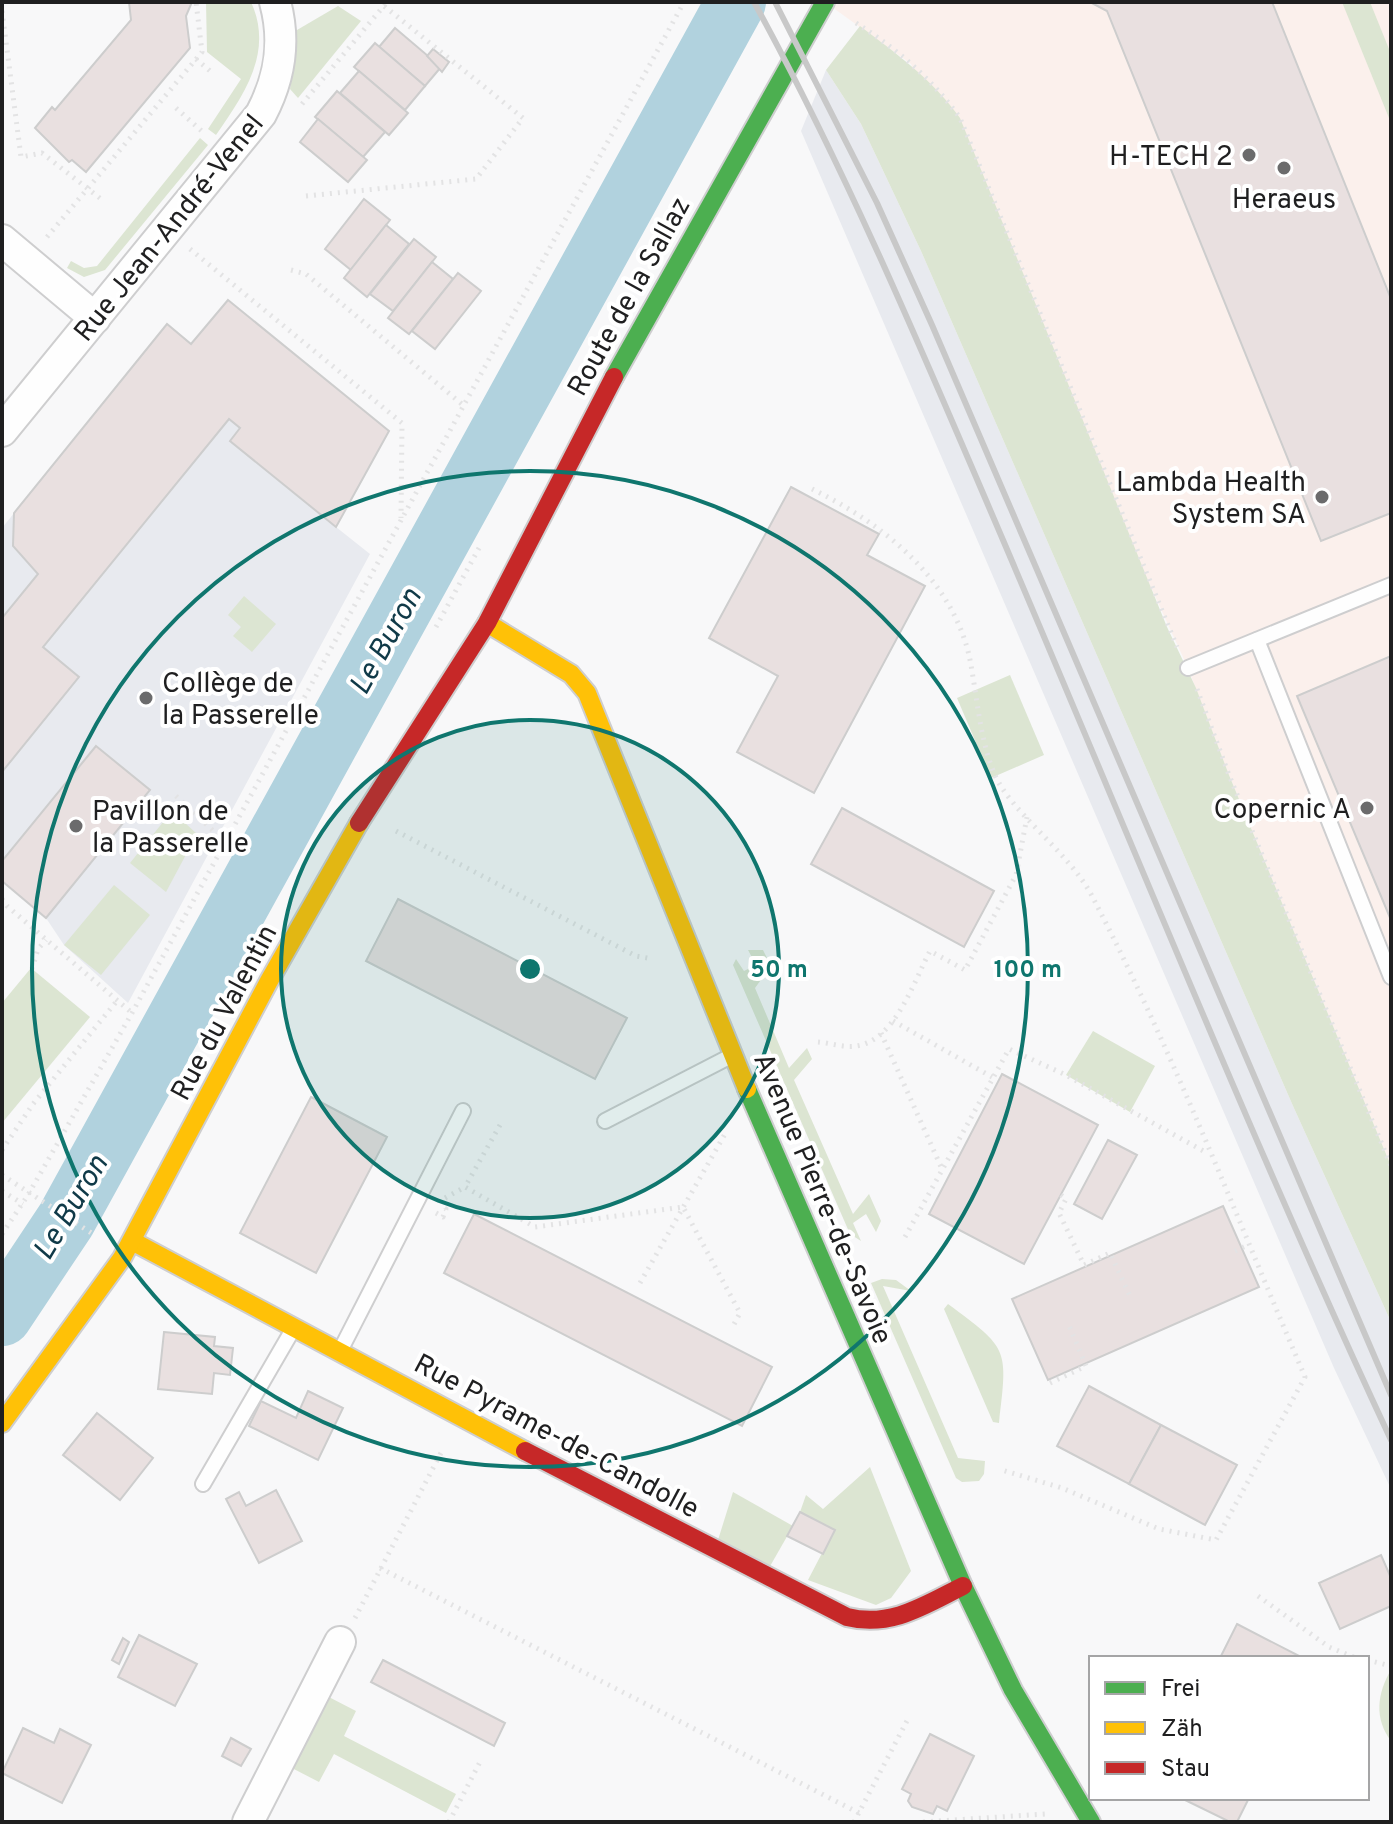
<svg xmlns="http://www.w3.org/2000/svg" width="1393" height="1824" viewBox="0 0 1393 1824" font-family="Overpass,sans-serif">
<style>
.commercial{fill:#fbf0ec}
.built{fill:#e8eaef}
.green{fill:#dce5d2}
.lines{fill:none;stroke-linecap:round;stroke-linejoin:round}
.river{stroke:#b1d2de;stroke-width:60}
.building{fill:#e9e0e0;stroke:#cdcdcd;stroke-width:2}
.lane-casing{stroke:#cececf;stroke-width:18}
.street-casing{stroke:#cececf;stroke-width:34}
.fast-casing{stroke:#cececf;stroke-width:22}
.slow-casing{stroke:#cececf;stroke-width:22}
.jam-casing{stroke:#cececf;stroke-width:22}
.path{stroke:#e3e3e4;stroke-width:5;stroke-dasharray:2 6;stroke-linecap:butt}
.lane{stroke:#fefefe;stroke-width:14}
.street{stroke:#fefefe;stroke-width:30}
.fast{stroke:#4caf50;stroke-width:18}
.slow{stroke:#ffc107;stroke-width:18}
.jam{stroke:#c62828;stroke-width:18}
.rail{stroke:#c8c8c8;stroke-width:6}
.ring{fill:none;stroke:#0f766e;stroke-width:4}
.poi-dot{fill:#6b6b6c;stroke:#fff;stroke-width:3}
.labels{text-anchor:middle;stroke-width:8;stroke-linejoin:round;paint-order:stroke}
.poi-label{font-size:28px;fill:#1f1f20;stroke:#fff;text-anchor:end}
.street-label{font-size:28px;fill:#1f1f20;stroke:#fff}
.water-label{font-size:30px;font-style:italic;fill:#103a48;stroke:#fff}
.centre{fill:#0f766e;stroke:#fff;stroke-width:4}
.ring-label{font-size:24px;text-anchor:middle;font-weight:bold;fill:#0f766e;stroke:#fff;stroke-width:8;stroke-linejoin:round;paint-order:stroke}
</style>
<rect width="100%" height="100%" fill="#f8f8f9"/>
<polygon class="commercial" points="825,2 1391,2 1391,1166 1229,775 1188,668 911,64"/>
<g class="built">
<polygon points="826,70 861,124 921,251 1293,1106 1391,1322 1391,1489 1334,1368 801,131"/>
<polygon points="228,300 389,431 336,527 370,554 128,1003 64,945 46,918 2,881 2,528 167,324 192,344"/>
</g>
<g class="green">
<path d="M206,2H251C274,52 244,95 216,135L208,129L241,79L207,52Z"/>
<polygon points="1342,2 1370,2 1391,54 1391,123"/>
<polygon points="338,6 361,21 298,98 290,89 297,30"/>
<path d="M860,26C897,54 933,80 960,118L1167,627L1196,688L1229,775L1391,1166V1322L1293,1106L921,251L861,124L826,70Z"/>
<polygon points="200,138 208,145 105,270 84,277 67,268 71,261 84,268 97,266"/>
<polygon points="244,596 276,624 252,652 233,636 241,627 228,615"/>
<polygon points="1010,675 1044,755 991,778 957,698"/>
<polygon points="172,811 197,834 166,892 130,863"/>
<polygon points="114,885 150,915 101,975 64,945"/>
<polygon points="748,950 763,950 771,966 755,988 789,1068 807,1048 812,1059 794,1080 853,1214 869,1194 881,1221 876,1232 866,1214 853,1223 861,1241 850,1234 733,965 736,959 744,971 756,965"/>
<polygon points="31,968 90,1017 2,1123 2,1003"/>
<polygon points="1093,1031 1155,1066 1130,1112 1066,1075"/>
<polygon points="882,1279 896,1280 911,1291 883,1286 958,1458 985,1461 984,1474 979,1481 962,1482 956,1478 871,1283"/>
<path d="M948,1304C1009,1349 1008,1348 999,1423L993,1422L944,1309Z"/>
<polygon points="870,1467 911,1571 891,1598 876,1605 808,1580 834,1530 800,1512 806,1495 823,1509"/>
<polygon points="733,1492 793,1526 769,1568 718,1540"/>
<path d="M1391,1670V1741C1374,1719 1377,1693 1391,1670Z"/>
<polygon points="323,1694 356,1711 344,1736 456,1794 446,1813 334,1754 319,1782 288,1766"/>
</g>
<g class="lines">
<polyline class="river" points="2,1316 66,1220 736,2"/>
</g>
<g class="building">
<polygon points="129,2 192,2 186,16 190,48 86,172 72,160 69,162 35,128 52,107 55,110 131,20"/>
<polygon points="1090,2 1272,2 1391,299 1391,513 1321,541 1107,11"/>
<polygon points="395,28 441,67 425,86 379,47"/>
<polygon points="375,43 425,86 405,110 354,67"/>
<polygon points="433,49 449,62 442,72 427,56"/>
<polygon points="359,71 408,113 389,135 340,93"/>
<polygon points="337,91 385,132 363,157 315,117"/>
<polygon points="318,119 367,160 348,182 300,142"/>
<polygon points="364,199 390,220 351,270 325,249"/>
<polygon points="386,225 409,244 367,297 344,278"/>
<polygon points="414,239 436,257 393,311 370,294"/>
<polygon points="432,262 453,279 409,334 388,318"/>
<polygon points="458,273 481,291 435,349 412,331"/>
<polygon points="228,300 389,431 336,527 230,441 240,428 229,419 43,647 79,677 2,772 2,618 38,574 13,546 14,513 167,324 191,344"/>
<polygon points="791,487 879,534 867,555 925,586 814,793 737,752 778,676 709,638"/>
<polygon points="1391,656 1391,920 1297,696"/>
<polygon points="96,746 150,790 46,918 2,881 2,861"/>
<polygon points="842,808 994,891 964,947 811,864"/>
<polygon points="398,899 627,1018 595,1079 366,961"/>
<polygon points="1002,1074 1098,1125 1024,1264 929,1214"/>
<polygon points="311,1097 387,1137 316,1273 240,1233"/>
<polygon points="1108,1140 1137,1155 1102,1219 1074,1204"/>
<polygon points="1223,1206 1259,1287 1048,1380 1012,1299"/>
<polygon points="474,1214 772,1367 742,1426 444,1273"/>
<polygon points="164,1332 215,1337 214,1346 233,1348 230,1375 214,1373 212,1394 158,1389"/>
<polygon points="1089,1386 1161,1425 1129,1484 1057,1446"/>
<polygon points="308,1391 343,1408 318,1460 249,1426 261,1401 296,1418"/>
<polygon points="97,1413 153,1458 120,1500 63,1455"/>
<polygon points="1161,1425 1237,1465 1205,1525 1129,1484"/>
<polygon points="276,1490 302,1541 259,1563 226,1499 239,1492 246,1506"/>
<polygon points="800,1512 835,1530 823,1554 787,1536"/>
<polygon points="1381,1555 1391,1578 1391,1606 1340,1629 1319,1583"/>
<polygon points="1237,1624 1303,1658 1220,1658"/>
<polygon points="139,1635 197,1664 175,1706 118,1677"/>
<polygon points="123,1638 129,1642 119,1664 112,1660"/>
<polygon points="383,1660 505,1723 494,1746 371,1682"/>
<polygon points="23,1728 54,1743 60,1729 91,1745 62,1803 2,1773"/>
<polygon points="930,1734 974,1756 947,1811 937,1806 933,1814 912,1807 908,1801 911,1794 902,1789"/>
<polygon points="231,1738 251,1749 241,1766 222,1756"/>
<polygon points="1181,1798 1249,1798 1237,1822 1230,1822"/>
</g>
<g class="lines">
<g class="lane-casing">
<g id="lane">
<polyline points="1257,640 1391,977"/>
<polyline points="1188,668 1391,585"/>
<polyline points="605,1121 729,1057"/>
<polyline points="340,1351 463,1111"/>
<polyline points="203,1484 292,1331"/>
</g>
</g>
<g class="street-casing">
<g id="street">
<polyline points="2,240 95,318"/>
<path d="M2,431L261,114C280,78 286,42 275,2"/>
<polyline points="248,1822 340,1642"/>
</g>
</g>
<g class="fast-casing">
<g id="fast">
<polyline points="614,377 825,2"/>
<polyline points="747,1089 963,1586 1013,1690 1091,1822"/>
</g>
</g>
<g class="slow-casing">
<g id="slow">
<polyline points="487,623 571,674 587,693 747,1089"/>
<polyline points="132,1241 525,1451"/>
<polyline points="2,1423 122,1258 269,981 359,823"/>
</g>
</g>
<g class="jam-casing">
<g id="jam">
<polyline points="359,823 487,623 614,377"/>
<path d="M525,1451L847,1617C891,1628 925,1605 963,1586"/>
</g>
</g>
<g class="path">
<polyline points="2,11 21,157 42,153 101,199"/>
<path d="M856,23C896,48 933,80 960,118L1177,647"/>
<polyline points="196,59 210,71"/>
<polyline points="302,104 387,2"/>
<polyline points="176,108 205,134"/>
<polyline points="306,196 476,179 523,118 384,6"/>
<polyline points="47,237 202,52 196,2"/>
<polyline points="190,249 402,423 401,518"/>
<polyline points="291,270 306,274 463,405"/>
<path d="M812,489C880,522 950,576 969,655C977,693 979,737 994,773C1010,812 1069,852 1092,896C1173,1051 1236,1216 1305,1377L1216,1540L1159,1529L1062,1488L1002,1470"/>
<polyline points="436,627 479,548"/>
<polyline points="1197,689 1229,775 1391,1166"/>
<polyline points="176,796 225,842"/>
<polyline points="396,831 636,956 653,959"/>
<polyline points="2,899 7,906 132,1013"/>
<polyline points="32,969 38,949 46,940"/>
<polyline points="893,1021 992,1077"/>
<polyline points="881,1033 942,1169"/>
<path d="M818,1042C830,1043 845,1048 856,1046C895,1041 914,981 930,951L965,970L1016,875L1027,817"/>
<polyline points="500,1125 465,1187 535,1227 683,1207 740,1313 732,1328"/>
<polyline points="2,1150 33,1104 116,1002"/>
<polyline points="2,1175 93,1234"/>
<polyline points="2,1191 23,1204"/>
<polyline points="1061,1195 1066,1199 1059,1213 1084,1265 1110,1253 1130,1296"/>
<polyline points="445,1198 465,1187"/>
<polyline points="436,1213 443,1217 446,1209 440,1206"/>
<polyline points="2,1234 28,1195 132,1013 684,2"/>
<polyline points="905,1237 1009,1049 1066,1075 1207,1153"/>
<polyline points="1235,1251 1248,1245"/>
<polyline points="640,1283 725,1134"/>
<polyline points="1050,1383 1086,1366 1068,1323"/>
<polyline points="380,1568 859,1813"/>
<polyline points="1258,1596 1329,1647 1356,1658"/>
<polyline points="355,1618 443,1449"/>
<polyline points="1367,1660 1391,1666"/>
<polyline points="449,1822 481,1760"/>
<polyline points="854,1822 909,1717"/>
<polyline points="923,1822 1045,1814"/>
</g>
<use href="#lane" class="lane"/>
<use href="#street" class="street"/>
<use href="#fast" class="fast"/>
<use href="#slow" class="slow"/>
<use href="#jam" class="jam"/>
<g class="rail">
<path d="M754,2C849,176 925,358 1003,540C1131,840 1253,1144 1391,1440"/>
<polyline points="775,2 877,203 932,325 1391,1395"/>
</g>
</g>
<circle cx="530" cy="969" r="249" fill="#0f766e" fill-opacity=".12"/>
<g class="ring">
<circle cx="530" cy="969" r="249"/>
<circle cx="530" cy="969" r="498"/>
</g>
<g class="poi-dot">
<circle cx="1249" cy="155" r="8"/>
<circle cx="1284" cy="168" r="8"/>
<circle cx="1322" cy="497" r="8"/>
<circle cx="146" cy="698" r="8"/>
<circle cx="1367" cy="808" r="8"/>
<circle cx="76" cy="826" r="8"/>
</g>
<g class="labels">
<g class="poi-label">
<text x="1233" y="165">H-TECH 2</text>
<text x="1284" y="208" text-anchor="middle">Heraeus</text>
<text x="1306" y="491">Lambda Health<tspan x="1306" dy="32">System SA</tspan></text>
<text x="162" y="692" text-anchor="start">Collège de<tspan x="162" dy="32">la Passerelle</tspan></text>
<text x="1351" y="818">Copernic A</text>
<text x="92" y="820" text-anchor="start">Pavillon de<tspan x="92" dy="32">la Passerelle</tspan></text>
</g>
<g class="street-label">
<text transform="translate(168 227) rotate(-51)" y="10">Rue Jean-André-Venel</text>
<text transform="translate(628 296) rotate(-61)" y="10">Route de la Sallaz</text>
<text transform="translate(223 1012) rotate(-62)" y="10">Rue du Valentin</text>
<text transform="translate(824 1198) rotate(67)" y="10">Avenue Pierre-de-Savoie</text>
<text transform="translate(557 1435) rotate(28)" y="10">Rue Pyrame-de-Candolle</text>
</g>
<g class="water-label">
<text transform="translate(385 641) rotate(-61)" y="10">Le Buron</text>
<text transform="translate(70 1207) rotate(-59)" y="10">Le Buron</text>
</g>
</g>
<circle cx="530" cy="969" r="12" class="centre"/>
<g class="ring-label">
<text x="779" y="977">50 m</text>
<text x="1028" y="977">100 m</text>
</g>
<rect width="1393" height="1824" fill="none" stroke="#1f1f20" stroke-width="8"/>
<rect x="1089" y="1656" width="280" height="144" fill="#ffffff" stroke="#a5a5a6" stroke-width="2"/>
<rect x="1105" y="1682" width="40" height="12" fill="#4caf50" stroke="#a5a5a6" stroke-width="2"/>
<text x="1161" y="1696" font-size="24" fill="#1f1f20">Frei</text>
<rect x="1105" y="1722" width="40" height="12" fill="#ffc107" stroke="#a5a5a6" stroke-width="2"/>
<text x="1161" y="1736" font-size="24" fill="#1f1f20">Zäh</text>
<rect x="1105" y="1762" width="40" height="12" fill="#c62828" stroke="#a5a5a6" stroke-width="2"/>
<text x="1161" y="1776" font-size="24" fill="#1f1f20">Stau</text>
</svg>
